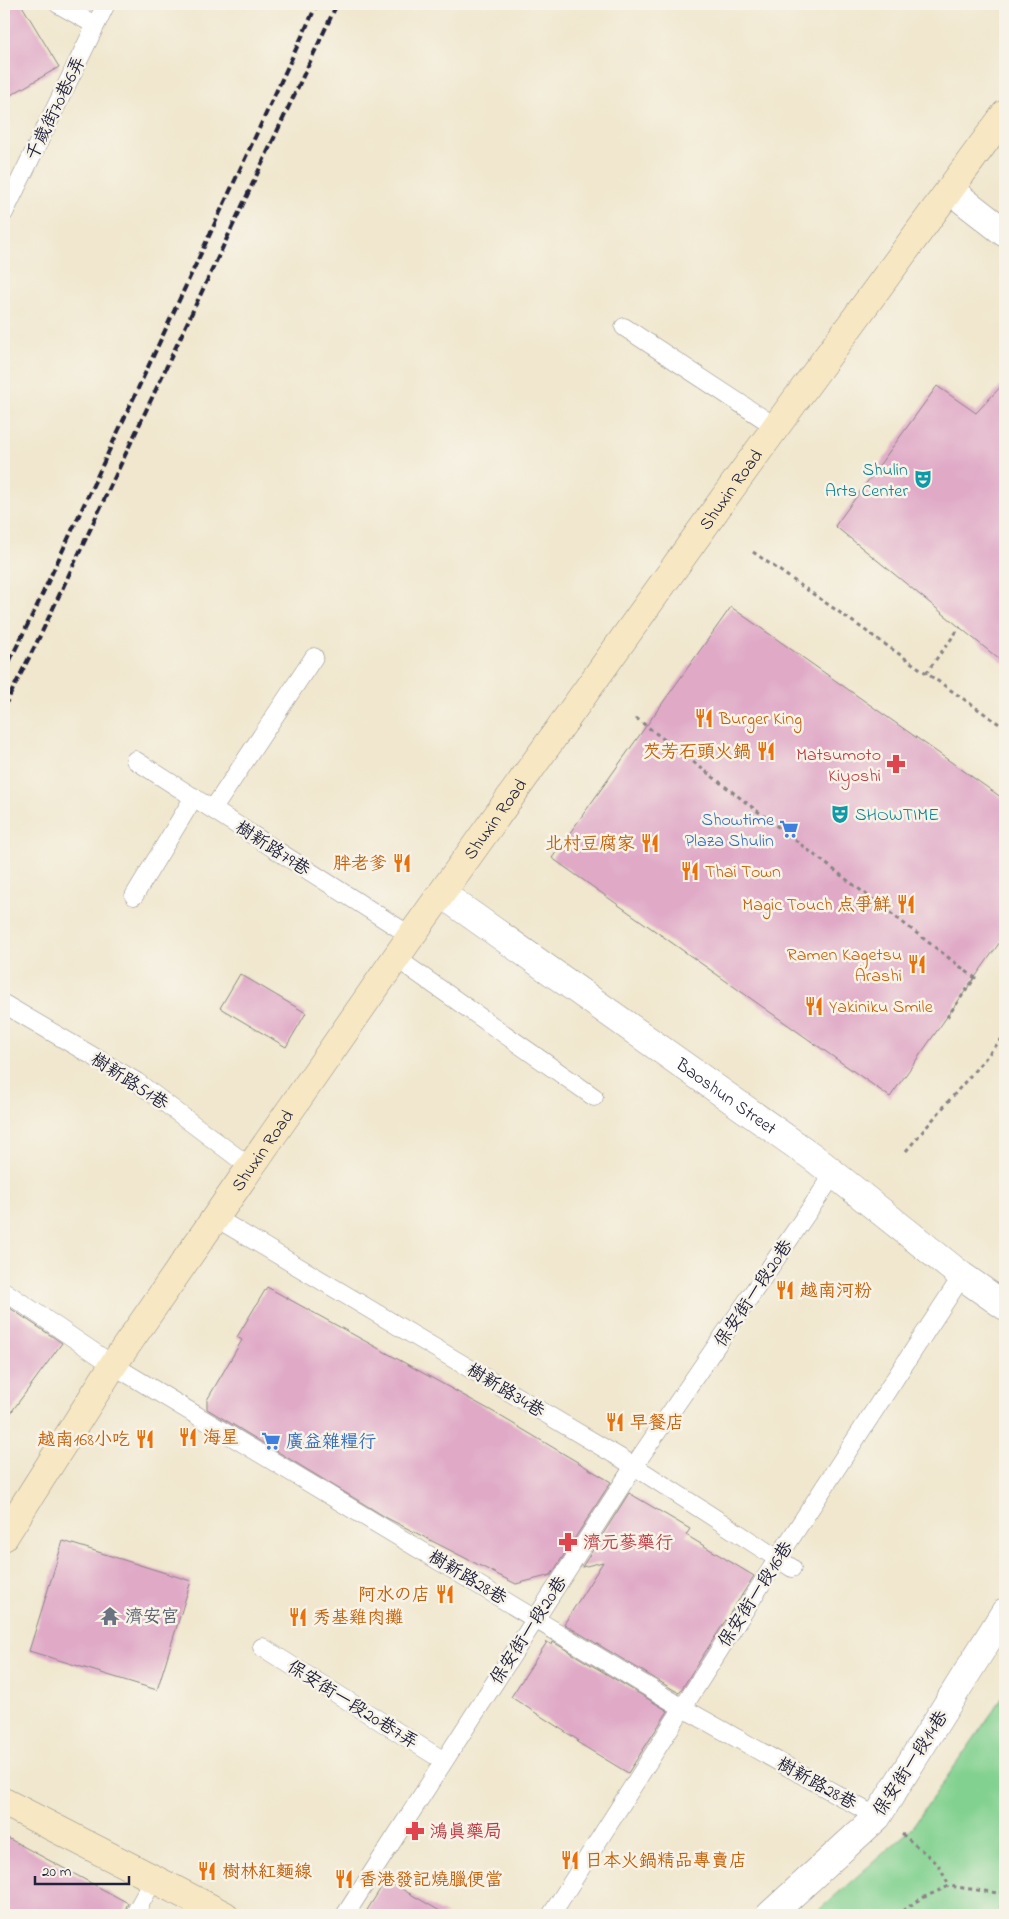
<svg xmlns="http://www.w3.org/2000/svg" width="1009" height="1919" viewBox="0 0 1009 1919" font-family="'Indie Flower','LXGW WenKai TC','Klee One',sans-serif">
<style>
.green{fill:#82d190;stroke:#527a66}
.building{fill:#e0aac7}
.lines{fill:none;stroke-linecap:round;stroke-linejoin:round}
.lane-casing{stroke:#898484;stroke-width:19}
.street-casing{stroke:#898484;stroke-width:29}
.secondary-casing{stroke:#898484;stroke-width:29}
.path{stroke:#898484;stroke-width:3;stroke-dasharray:4 4;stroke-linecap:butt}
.lane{stroke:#fff;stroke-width:18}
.street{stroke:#fff;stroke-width:28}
.secondary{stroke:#f7e8c3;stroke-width:28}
.rail{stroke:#22223b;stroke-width:4;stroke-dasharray:8 4;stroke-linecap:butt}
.labels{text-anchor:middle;stroke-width:5;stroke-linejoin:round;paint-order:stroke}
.street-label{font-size:18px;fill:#22223b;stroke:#f7f3e8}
.culture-label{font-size:18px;fill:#0d838f;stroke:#f7f3e8;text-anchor:end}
.food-label{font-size:18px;fill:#c56008;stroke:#f7f3e8;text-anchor:start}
.health-label{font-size:18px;fill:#be3a42;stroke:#f7f3e8;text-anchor:start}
.shop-label{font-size:18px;fill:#366cbe;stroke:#f7f3e8;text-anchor:end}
.worship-label{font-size:18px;fill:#5b616d;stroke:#f7f3e8;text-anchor:start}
</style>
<rect width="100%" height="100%" fill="#f7f3e8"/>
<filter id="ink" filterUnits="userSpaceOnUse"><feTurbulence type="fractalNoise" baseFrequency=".02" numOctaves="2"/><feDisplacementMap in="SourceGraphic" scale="10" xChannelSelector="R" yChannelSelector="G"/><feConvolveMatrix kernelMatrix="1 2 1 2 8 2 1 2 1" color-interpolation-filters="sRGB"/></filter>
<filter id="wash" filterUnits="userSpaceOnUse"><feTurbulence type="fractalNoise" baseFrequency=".0096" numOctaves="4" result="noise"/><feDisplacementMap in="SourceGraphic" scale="20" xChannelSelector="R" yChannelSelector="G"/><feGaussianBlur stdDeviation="1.12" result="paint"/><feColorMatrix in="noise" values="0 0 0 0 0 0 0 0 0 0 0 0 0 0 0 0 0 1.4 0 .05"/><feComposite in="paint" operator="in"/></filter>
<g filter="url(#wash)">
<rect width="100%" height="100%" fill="#f0e7ce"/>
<polygon class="green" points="1005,1694 1005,1915 813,1915 910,1830"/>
<g id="blocks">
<g class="building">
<polygon points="4,4 21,4 59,67 4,99"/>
<polygon points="1005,382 1005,664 835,526 937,386 976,413"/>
<polygon points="731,607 1005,800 1005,935 890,1097 552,858"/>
<polygon points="240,974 306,1013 286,1047 220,1008"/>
<polygon points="267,1287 490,1410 611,1482 551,1575 516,1584 387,1518 207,1409 207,1400 242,1340 237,1337"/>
<polygon points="4,1304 62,1343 4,1422"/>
<polygon points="629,1493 690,1529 686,1535 754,1576 679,1693 564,1624 603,1562 582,1567"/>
<polygon points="63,1541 191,1581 157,1690 29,1651"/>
<polygon points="547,1642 552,1645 553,1642 668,1711 628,1773 577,1742 578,1740 511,1697"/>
<polygon points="4,1836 128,1903 123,1915 4,1915"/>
<polygon points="386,1880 447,1915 364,1915"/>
</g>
</g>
</g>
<g filter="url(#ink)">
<use href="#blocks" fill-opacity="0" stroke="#898484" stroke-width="1"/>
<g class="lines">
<g class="lane-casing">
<g id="lane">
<polyline points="58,4 95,25"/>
<polyline points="4,213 106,4"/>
<polyline points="624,327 776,427"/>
<polyline points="135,760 411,936"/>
<polyline points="213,809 314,657"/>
<polyline points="134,896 194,797"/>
<polyline points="396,958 594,1097"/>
<polyline points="4,1004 137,1082 250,1167"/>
<polyline points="216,1218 634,1466 792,1568"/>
<polyline points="4,1291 113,1365 683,1708 877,1817"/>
<polyline points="262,1647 444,1761"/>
<polyline points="134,1915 154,1879"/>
<polyline points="345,1915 634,1466 834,1174"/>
<polyline points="551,1915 778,1558 962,1276"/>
</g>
</g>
<g class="street-casing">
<g id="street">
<polyline points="950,190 1005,233"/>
<path id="s1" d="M442,894L814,1158L962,1276L1005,1306"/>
<polyline points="770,1915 877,1817 1005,1612"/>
</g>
</g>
<g class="secondary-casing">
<g id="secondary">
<path id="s2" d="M4,1537L113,1365L411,936L737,480L1005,114"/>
<polyline points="4,1802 224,1915"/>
</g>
</g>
<g class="path">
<polyline points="753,552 1005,728"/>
<polyline points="926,673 960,627"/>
<polyline points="636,718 975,978 947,1017"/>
<polyline points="906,1151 1005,1035"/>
<polyline points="902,1834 938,1864 949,1886"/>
<polyline points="896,1915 920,1899 949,1886 1005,1894"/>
<polyline points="998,1915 1005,1895"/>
</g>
<use href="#lane" class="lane"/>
<use href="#street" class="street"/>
<use href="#secondary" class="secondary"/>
<g class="rail">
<polyline points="4,672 34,612 317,4"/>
<polyline points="4,707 41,634 337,4"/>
</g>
</g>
</g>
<defs>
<g id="theatre-bare" transform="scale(1.5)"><path d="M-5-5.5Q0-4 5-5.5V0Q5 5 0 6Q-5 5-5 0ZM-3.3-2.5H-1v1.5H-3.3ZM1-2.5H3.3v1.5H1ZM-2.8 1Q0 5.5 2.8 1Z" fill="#0f9aa8" stroke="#f7f3e8" stroke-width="2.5" paint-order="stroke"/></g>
<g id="restaurant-bare" transform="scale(1.5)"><path d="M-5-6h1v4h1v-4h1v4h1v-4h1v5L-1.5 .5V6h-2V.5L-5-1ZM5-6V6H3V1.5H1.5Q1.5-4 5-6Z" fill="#e8710a" stroke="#f7f3e8" stroke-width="2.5" paint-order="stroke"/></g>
<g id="pharmacy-bare" transform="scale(1.5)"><path d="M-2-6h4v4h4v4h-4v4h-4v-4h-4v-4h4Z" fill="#e0444e" stroke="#f7f3e8" stroke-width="2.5" paint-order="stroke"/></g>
<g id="supermarket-bare" transform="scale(1.5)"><path d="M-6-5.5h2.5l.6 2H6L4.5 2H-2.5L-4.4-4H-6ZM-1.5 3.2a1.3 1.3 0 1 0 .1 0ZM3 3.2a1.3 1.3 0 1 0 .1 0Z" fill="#3f7fe0" stroke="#f7f3e8" stroke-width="2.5" paint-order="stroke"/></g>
<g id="temple-bare" transform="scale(1.5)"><path d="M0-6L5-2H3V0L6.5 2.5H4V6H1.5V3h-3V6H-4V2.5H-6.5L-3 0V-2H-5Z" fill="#6b7280" stroke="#f7f3e8" stroke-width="2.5" paint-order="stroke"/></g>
</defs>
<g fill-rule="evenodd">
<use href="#theatre-bare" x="923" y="479"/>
<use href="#restaurant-bare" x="704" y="718"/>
<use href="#restaurant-bare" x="766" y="751"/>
<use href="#pharmacy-bare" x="896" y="764"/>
<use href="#theatre-bare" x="840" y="814"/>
<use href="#supermarket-bare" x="789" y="829"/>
<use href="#restaurant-bare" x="650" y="843"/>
<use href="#restaurant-bare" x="402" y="863"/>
<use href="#restaurant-bare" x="690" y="871"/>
<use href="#restaurant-bare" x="906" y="904"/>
<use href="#restaurant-bare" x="917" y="964"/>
<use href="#restaurant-bare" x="814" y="1006"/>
<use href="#restaurant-bare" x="785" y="1290"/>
<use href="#restaurant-bare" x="615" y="1422"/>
<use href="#restaurant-bare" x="188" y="1437"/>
<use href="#restaurant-bare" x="145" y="1439"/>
<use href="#supermarket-bare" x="271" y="1441"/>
<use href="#pharmacy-bare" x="568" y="1542"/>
<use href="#restaurant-bare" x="445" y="1594"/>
<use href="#temple-bare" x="110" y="1616"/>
<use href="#restaurant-bare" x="298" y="1617"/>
<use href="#pharmacy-bare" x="415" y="1831"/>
<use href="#restaurant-bare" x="570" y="1860"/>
<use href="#restaurant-bare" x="207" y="1871"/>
<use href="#restaurant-bare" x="344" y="1879"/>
</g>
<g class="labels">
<g class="street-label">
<text transform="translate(55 108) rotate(-64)" y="6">千歲街70巷6弄</text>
<text dy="6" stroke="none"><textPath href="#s2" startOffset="1275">Shuxin Road</textPath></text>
<text dy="6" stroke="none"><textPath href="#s2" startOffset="870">Shuxin Road</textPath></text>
<text transform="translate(273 848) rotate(33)" y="6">樹新路79巷</text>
<text transform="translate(130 1081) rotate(33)" y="6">樹新路51巷</text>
<text dy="6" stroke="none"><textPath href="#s1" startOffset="349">Baoshun Street</textPath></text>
<text dy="6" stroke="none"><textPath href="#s2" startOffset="465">Shuxin Road</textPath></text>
<text transform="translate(753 1293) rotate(-56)" y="6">保安街一段20巷</text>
<text transform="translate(506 1390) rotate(31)" y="6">樹新路34巷</text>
<text transform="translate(468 1577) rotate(31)" y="6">樹新路28巷</text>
<text transform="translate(755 1594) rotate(-57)" y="6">保安街一段16巷</text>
<text transform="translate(528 1630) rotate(-57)" y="6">保安街一段20巷</text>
<text transform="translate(353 1704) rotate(32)" y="6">保安街一段20巷7弄</text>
<text transform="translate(910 1763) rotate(-57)" y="6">保安街一段14巷</text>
<text transform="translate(817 1783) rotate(29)" y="6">樹新路28巷</text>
</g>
<g class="culture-label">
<text x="908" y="475">Shulin<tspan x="908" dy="21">Arts Center</tspan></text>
<text x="855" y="820" text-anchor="start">SHOWTIME</text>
</g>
<g class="food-label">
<text x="719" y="724">Burger King</text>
<text x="751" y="757" text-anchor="end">芡芳石頭火鍋</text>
<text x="635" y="849" text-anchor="end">北村豆腐家</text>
<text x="387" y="869" text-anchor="end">胖老爹</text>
<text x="705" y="877">Thai Town</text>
<text x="891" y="910" text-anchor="end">Magic Touch 点爭鮮</text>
<text x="902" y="960" text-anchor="end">Ramen Kagetsu<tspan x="902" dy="21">Arashi</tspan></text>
<text x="829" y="1012">Yakiniku Smile</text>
<text x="800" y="1296">越南河粉</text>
<text x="630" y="1428">早餐店</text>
<text x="203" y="1443">海星</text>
<text x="130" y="1445" text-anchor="end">越南168小吃</text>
<text x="430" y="1600" text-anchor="end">阿水の店</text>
<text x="313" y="1623">秀基雞肉攤</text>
<text x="585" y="1866">日本火鍋精品專賣店</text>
<text x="222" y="1877">樹林紅麵線</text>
<text x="359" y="1885">香港發記燒臘便當</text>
</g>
<g class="health-label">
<text x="881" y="760" text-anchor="end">Matsumoto<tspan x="881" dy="21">Kiyoshi</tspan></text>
<text x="583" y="1548">濟元蔘藥行</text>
<text x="430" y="1837">鴻真藥局</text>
</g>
<g class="shop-label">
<text x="774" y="825">Showtime<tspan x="774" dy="21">Plaza Shulin</tspan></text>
<text x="286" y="1447" text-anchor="start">廣益雜糧行</text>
</g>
<g class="worship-label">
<text x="125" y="1622">濟安宮</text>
</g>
</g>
<rect width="1009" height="1919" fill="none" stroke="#f7f3e8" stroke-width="20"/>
<path d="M35 1876v8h94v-8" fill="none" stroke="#22223b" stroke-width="2.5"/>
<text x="42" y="1876" font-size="15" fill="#22223b" stroke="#f7f3e8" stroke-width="4" paint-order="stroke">20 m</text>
</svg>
